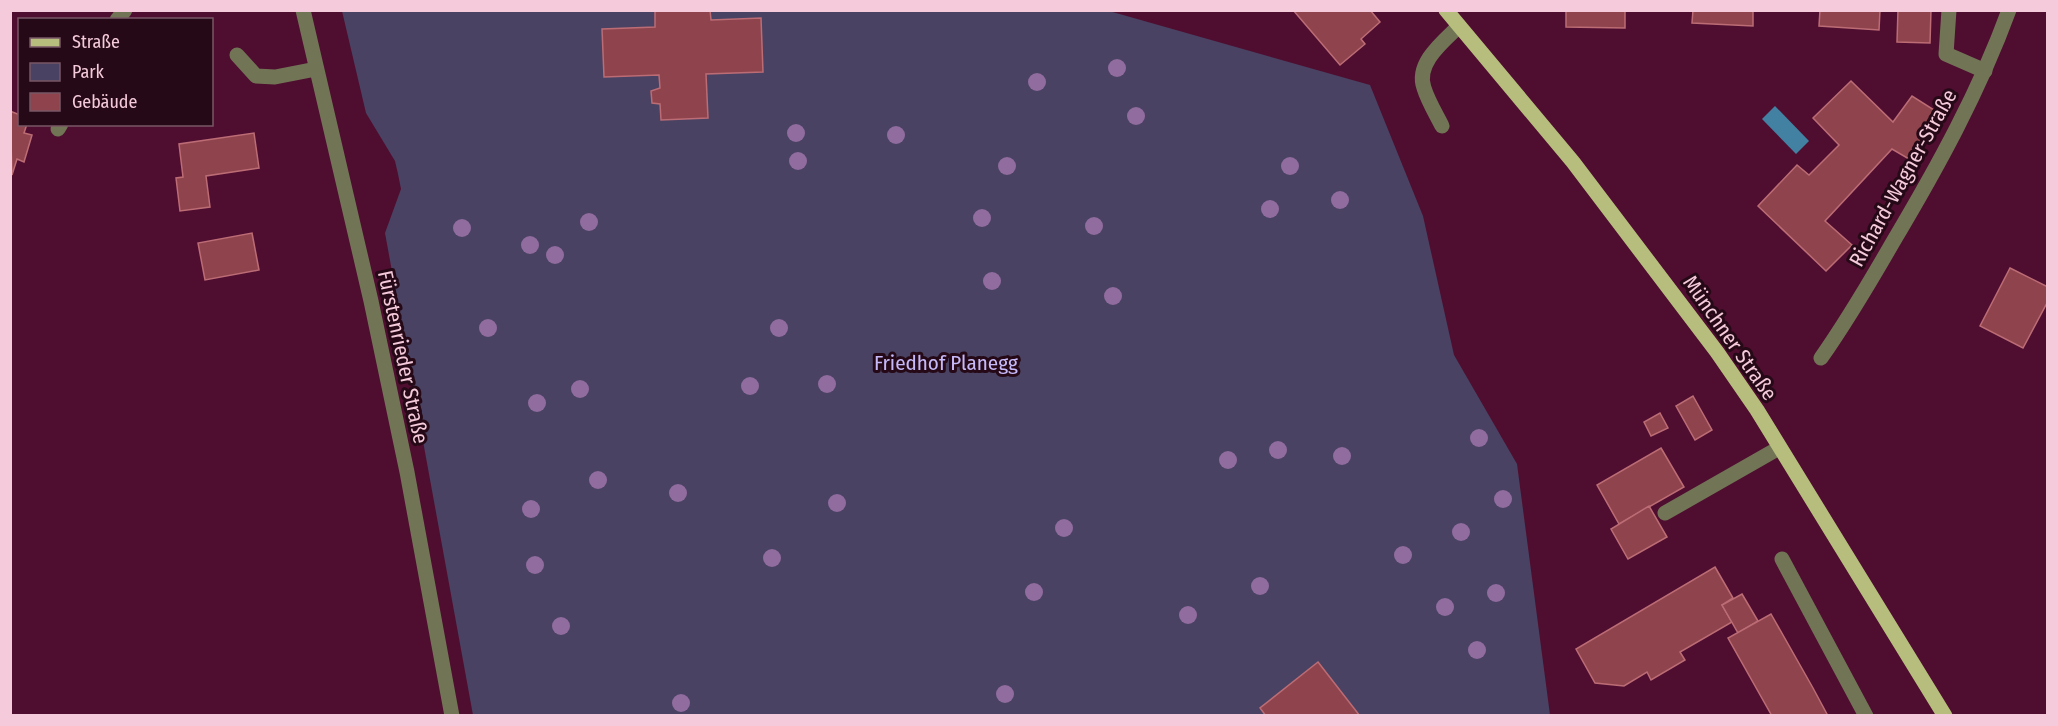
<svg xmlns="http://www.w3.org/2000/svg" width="2058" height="726" viewBox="0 0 2058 726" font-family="'Fira Sans Condensed',sans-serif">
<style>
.green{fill:#494262}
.water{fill:#4281a2}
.building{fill:#8f444d;stroke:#bc6c75;stroke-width:1.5}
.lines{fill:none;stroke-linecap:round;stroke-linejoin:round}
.minor{stroke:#717556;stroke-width:15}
.major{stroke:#b7be7d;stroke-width:15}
.tree{fill:#906c9f}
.labels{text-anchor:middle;stroke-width:6;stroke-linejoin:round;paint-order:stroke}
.street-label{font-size:21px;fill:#f5cbdb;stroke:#250916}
.park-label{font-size:21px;fill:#c6b9f9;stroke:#250916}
</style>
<rect width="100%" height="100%" fill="#4f0e30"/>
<polygon class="green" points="342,11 1109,11 1370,85 1423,216 1454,355 1517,464 1550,715 473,715 385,233 401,189 398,174 395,161 366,113"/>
<polygon class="water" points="1775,106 1809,141 1796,154 1762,119"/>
<g class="building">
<polygon points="655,10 710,10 711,20 761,18 763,72 706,74 708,118 661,120 660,104 652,103 651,91 660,88 659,75 604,77 602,29 655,27"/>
<polygon points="1293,10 1370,10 1380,22 1361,39 1365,44 1340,65"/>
<polygon points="1566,10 1625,10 1625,28 1566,27"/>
<polygon points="1693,10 1753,10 1753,26 1692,23"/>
<polygon points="1820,10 1880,10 1879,30 1819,26"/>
<polygon points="1898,10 1931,10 1930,43 1897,42"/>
<polygon points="1851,81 1893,122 1912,96 1942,115 1914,162 1892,149 1825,221 1852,245 1826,271 1758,206 1797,165 1809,175 1839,145 1813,118"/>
<polygon points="10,111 20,115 20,124 27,124 24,133 32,135 24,162 17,159 12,175"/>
<polygon points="254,133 259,168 206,176 210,207 180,211 176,178 183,177 179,144"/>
<polygon points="252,233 259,270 205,280 198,243"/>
<polygon points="2010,268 2048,287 2048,301 2023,348 1980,326"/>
<polygon points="1693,396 1712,430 1695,440 1676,406"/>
<polygon points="1660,413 1668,428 1651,436 1644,422"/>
<polygon points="1661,448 1684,487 1619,524 1597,485"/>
<polygon points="1649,506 1667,537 1628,559 1611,529"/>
<polygon points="1715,567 1733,598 1722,605 1732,622 1680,652 1685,660 1651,680 1647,672 1624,686 1595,683 1576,649"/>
<polygon points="1742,594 1758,621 1738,633 1722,605"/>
<polygon points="1771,614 1813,688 1828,716 1772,716 1728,638"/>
<polygon points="1318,662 1360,716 1266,716 1260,708"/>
</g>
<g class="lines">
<g class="minor">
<polyline points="303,10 371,301 407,472 452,716"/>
<polyline points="1949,10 1946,54 1985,71"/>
<polyline points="117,20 125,10"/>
<polyline points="237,55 256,76 275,77 316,69"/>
<path d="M1442,126C1436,114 1428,101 1424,88C1415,63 1444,41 1459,26"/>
<polyline points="58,129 61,124"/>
<path d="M1821,358C1847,321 1870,282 1893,242C1937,168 1979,92 2009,10"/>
<polyline points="1665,513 1779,448"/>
<polyline points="1782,559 1866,716"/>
</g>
<polyline class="major" points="1446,10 1573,162 1717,352 1757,410 1945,716"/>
</g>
<g class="tree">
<circle cx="1117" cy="68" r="9"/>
<circle cx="1037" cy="82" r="9"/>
<circle cx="1136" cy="116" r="9"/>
<circle cx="796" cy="133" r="9"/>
<circle cx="896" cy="135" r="9"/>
<circle cx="798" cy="161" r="9"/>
<circle cx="1007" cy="166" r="9"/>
<circle cx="1290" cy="166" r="9"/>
<circle cx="1340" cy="200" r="9"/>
<circle cx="1270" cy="209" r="9"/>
<circle cx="982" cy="218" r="9"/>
<circle cx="589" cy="222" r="9"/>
<circle cx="1094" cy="226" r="9"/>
<circle cx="462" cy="228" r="9"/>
<circle cx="530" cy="245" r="9"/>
<circle cx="555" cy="255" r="9"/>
<circle cx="992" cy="281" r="9"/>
<circle cx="1113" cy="296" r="9"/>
<circle cx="488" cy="328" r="9"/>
<circle cx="779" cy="328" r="9"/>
<circle cx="827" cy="384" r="9"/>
<circle cx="750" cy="386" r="9"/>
<circle cx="580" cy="389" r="9"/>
<circle cx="537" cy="403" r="9"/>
<circle cx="1479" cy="438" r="9"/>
<circle cx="1278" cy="450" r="9"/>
<circle cx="1342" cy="456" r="9"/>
<circle cx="1228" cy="460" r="9"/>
<circle cx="598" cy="480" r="9"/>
<circle cx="678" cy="493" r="9"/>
<circle cx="1503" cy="499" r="9"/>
<circle cx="837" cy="503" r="9"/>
<circle cx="531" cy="509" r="9"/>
<circle cx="1064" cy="528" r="9"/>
<circle cx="1461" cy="532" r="9"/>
<circle cx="1403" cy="555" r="9"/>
<circle cx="772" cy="558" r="9"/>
<circle cx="535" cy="565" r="9"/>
<circle cx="1260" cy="586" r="9"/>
<circle cx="1034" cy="592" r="9"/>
<circle cx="1496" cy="593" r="9"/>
<circle cx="1445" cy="607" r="9"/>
<circle cx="1188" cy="615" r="9"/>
<circle cx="561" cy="626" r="9"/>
<circle cx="1477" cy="650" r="9"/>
<circle cx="1005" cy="694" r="9"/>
<circle cx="681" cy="703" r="9"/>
</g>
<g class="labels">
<g class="street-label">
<text transform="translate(1903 178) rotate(-61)" y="7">Richard-Wagner-Straße</text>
<text transform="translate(1730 338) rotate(55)" y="7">Münchner Straße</text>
<text transform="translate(403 357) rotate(78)" y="7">Fürstenrieder Straße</text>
</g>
<g class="park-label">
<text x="946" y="370">Friedhof Planegg</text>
</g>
</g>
<rect width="2058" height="726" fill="none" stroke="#f5cbdb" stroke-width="24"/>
<rect x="18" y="18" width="195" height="108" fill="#250916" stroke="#785765" stroke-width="1.5"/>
<rect x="30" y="38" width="30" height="9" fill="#b7be7d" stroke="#785765" stroke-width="1.5"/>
<text x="72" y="48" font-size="18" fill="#f5cbdb">Straße</text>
<rect x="30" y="63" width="30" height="18" fill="#494262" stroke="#785765" stroke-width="1.5"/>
<text x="72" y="78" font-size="18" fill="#f5cbdb">Park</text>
<rect x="30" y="93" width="30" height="18" fill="#8f444d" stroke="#785765" stroke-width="1.5"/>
<text x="72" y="108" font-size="18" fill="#f5cbdb">Gebäude</text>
</svg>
